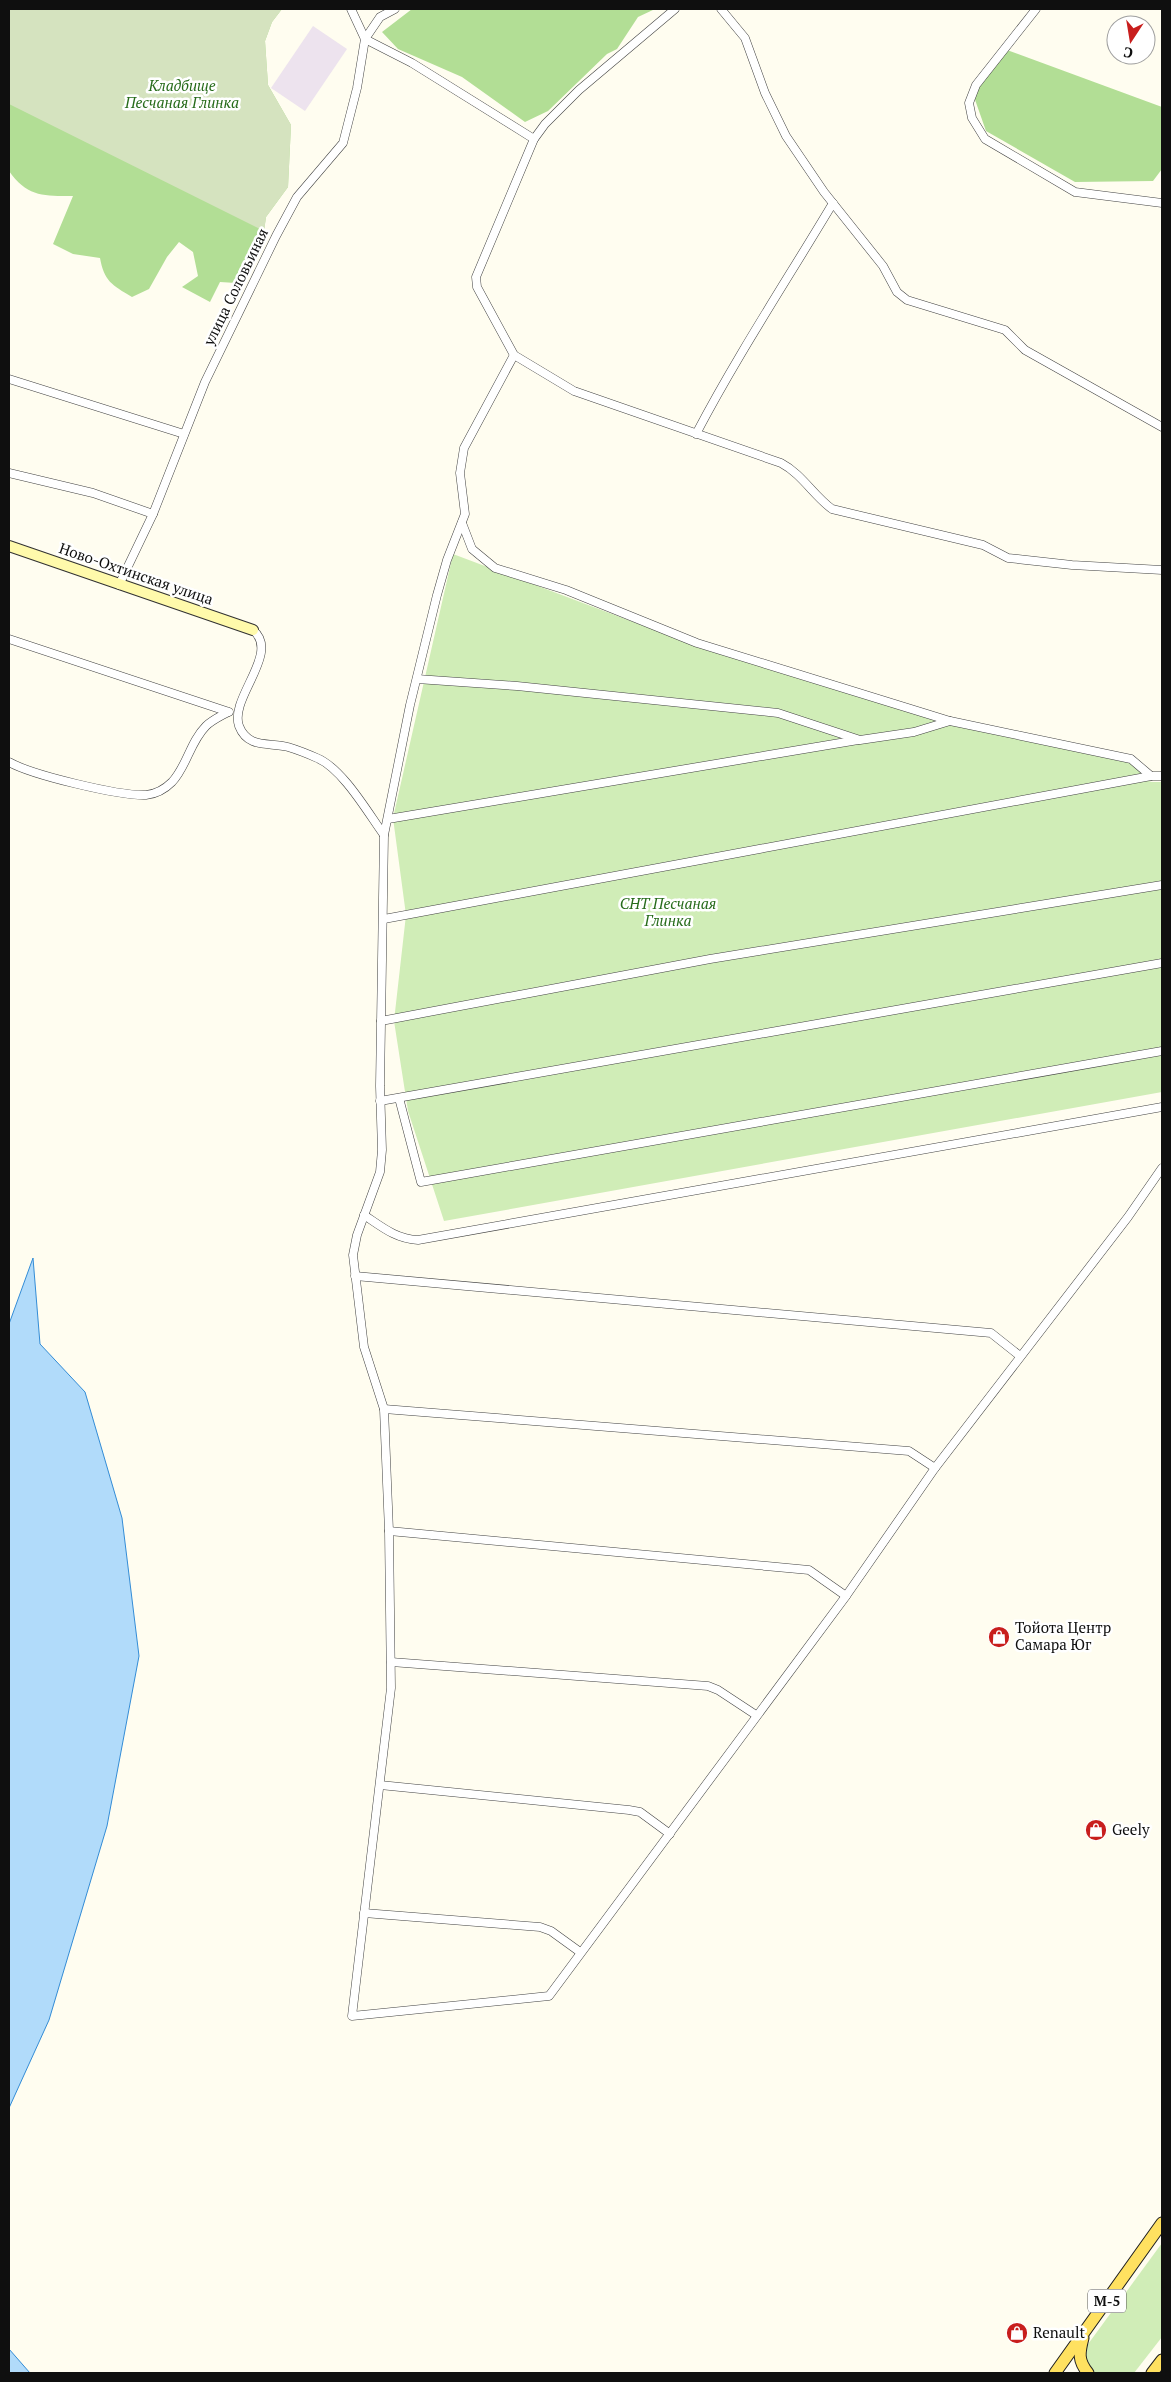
<svg xmlns="http://www.w3.org/2000/svg" width="1171" height="2382" viewBox="0 0 1171 2382" font-family="'PT Serif',serif">
<style>
.industrial{fill:#ede3ee}
.green{fill:#d0edb7}
.forest{fill:#b2de95}
.cemetery{fill:#d5e3bf}
.water{fill:#b1dbfa;stroke:#338cd6}
.lines{fill:none;stroke-linecap:round;stroke-linejoin:round}
.street-casing{stroke:#424242;stroke-width:9}
.secondary-casing{stroke:#313131;stroke-width:12}
.primary-casing{stroke:#202020;stroke-width:13}
.street{stroke:#fff;stroke-width:8}
.secondary{stroke:#fffaab;stroke-width:10}
.primary{stroke:#ffe160;stroke-width:11}
.labels{text-anchor:middle;stroke-width:5;stroke-linejoin:round;paint-order:stroke}
.shield{fill:#fff;stroke:#575757;stroke-width:1}
.shield-label{font-size:14px;font-weight:bold;fill:#0f0f0f}
.park-label{font-size:15px;font-style:italic;fill:#266b1a;stroke:#fff}
.street-label{font-size:15px;fill:#0f0f0f;stroke:#fff}
.poi-label{font-size:15px;fill:#0f0f0f;stroke:#fff;text-anchor:start}
</style>
<rect width="100%" height="100%" fill="#fffdf0"/>
<polygon class="industrial" points="313,26 347,49 305,111 271,88"/>
<g class="green">
<polygon points="453,554 697,646 952,725 1130,762 1151,782 1162,782 1162,1092 444,1221 408,1111 394,1021 406,915 393,818"/>
<polygon points="1162,2243 1162,2337 1134,2373 1090,2373 1083,2351"/>
</g>
<g class="forest">
<path d="M9,9H282L272,22L265,41L268,85L291,125L288,187L266,217L264,231L249,250L236,283L220,282L210,302L182,287L198,276L193,252L179,242L167,257L149,289L132,297C112,285 104,281 100,258L73,254L53,244L73,196C44,196 27,197 9,171Z"/>
<polygon points="412,9 655,9 638,17 617,49 607,54 548,111 525,122 462,77 398,49 382,32"/>
<polygon points="1007,50 1162,107 1162,169 1153,181 1075,182 986,131 973,94"/>
</g>
<polygon class="cemetery" points="9,9 282,9 272,22 265,41 268,85 291,125 288,187 266,217 264,231 9,104"/>
<g class="water">
<polygon points="33,1258 40,1344 85,1392 122,1518 139,1656 107,1826 49,2020 9,2108 9,1324"/>
<polygon points="9,2349 30,2373 9,2373"/>
</g>
<g class="lines">
<g class="street-casing">
<g id="street">
<path d="M675,9L579,90L545,124L534,139L476,277L477,287L514,355L574,391L781,463C802,474 813,495 832,509L983,545L1008,558L1072,565L1162,570"/>
<polyline points="721,9 745,38 765,93 786,136 824,192 883,266 897,292 907,300 1005,330 1025,350 1162,427"/>
<polyline points="1036,9 976,85 969,103 972,118 985,139 1075,192 1162,203"/>
<polyline points="365,39 412,63 534,139"/>
<polyline points="365,39 380,17 395,9"/>
<polyline points="514,355 464,448 460,473 465,514 447,560 437,595 410,705 384,835 380,1086 382,1150 380,1172 357,1235 353,1255 364,1347 384,1409 389,1531 391,1688 352,2016 549,1996 846,1596 935,1468 1128,1217 1162,1168"/>
<polyline points="9,379 184,434"/>
<path d="M696,434C738,354 787,280 833,203"/>
<polyline points="9,473 93,493 153,514"/>
<polyline points="462,523 472,549 495,568 566,590 697,643 950,721"/>
<polyline points="119,585 153,514 205,382 276,236 297,197 343,143 357,88 365,39 351,9"/>
<path d="M253,630C281,653 229,698 239,726C248,749 269,742 288,747C298,750 308,754 317,758C343,769 368,813 384,835"/>
<polyline points="9,639 229,712"/>
<polyline points="417,679 517,686 778,713 860,740 914,732 950,721 1131,759 1151,776 1162,776"/>
<path d="M9,762C32,775 119,796 146,795C156,794 165,789 172,782C187,766 190,742 206,726C212,720 221,716 228,712"/>
<polyline points="388,819 858,740"/>
<polyline points="384,919 1151,776"/>
<polyline points="381,1021 710,959 1162,885"/>
<polyline points="399,1098 421,1182 1162,1051"/>
<polyline points="380,1101 1162,963"/>
<path d="M364,1215C382,1227 396,1239 418,1240L1162,1107"/>
<polyline points="355,1276 991,1333 1020,1356"/>
<polyline points="384,1409 909,1451 935,1468"/>
<polyline points="389,1531 809,1570 846,1596"/>
<polyline points="391,1662 708,1686 718,1690 756,1715"/>
<polyline points="380,1785 629,1810 640,1812 670,1834"/>
<polyline points="364,1913 540,1927 551,1931 580,1952"/>
</g>
</g>
<g class="secondary-casing">
<polyline id="secondary" points="9,546 253,630"/>
</g>
<g class="primary-casing">
<g id="primary">
<path d="M1083,2338C1079,2353 1078,2361 1088,2373"/>
<polyline points="1055,2373 1162,2223"/>
<polyline points="1152,2373 1162,2360"/>
</g>
</g>
<use href="#street" class="street"/>
<use href="#secondary" class="secondary"/>
<use href="#primary" class="primary"/>
</g>
<defs>
<g id="shop-disc" transform="scale(1.125)"><circle r="9.5" fill="#c81e1d" stroke="#fff"/><path d="M-5-2.5h2.3a2.7 3.5 0 0 1 5.4 0H5L5.5 6h-11ZM-1.5-2.5h3a1.5 2.3 0 0 0-3 0Z" fill="#fff"/></g>
</defs>
<g fill-rule="evenodd">
<use href="#shop-disc" x="999" y="1637"/>
<use href="#shop-disc" x="1096" y="1830"/>
<use href="#shop-disc" x="1017" y="2333"/>
</g>
<g class="labels">
<rect class="shield" x="1088" y="2289.5" width="38" height="23" rx="4"/>
<g class="shield-label">
<text x="1107" y="2306">М-5</text>
</g>
<g class="park-label">
<text x="182" y="91">Кладбище<tspan x="182" dy="17">Песчаная Глинка</tspan></text>
<text x="668" y="909">СНТ Песчаная<tspan x="668" dy="17">Глинка</tspan></text>
</g>
<g class="street-label">
<text transform="translate(236 287) rotate(-64)" y="5">улица Соловьиная</text>
<text transform="translate(136 574) rotate(19)" y="5">Ново-Охтинская улица</text>
</g>
<g class="poi-label">
<text x="1015" y="1633">Тойота Центр<tspan x="1015" dy="17">Самара Юг</tspan></text>
<text x="1112" y="1835">Geely</text>
<text x="1033" y="2338">Renault</text>
</g>
</g>
<rect width="1171" height="2382" fill="none" stroke="#0f0f0f" stroke-width="20"/>
<g transform="translate(1131 40) rotate(192)"><circle r="24" fill="#ffffff" stroke="#9f9f9f"/>
<path d="M0-4L9 19L0 12L-9 19Z" fill="#c81e1d"/>
<text y="-8" font-size="14" font-weight="bold" text-anchor="middle" fill="#0f0f0f">С</text>
</g>
</svg>
